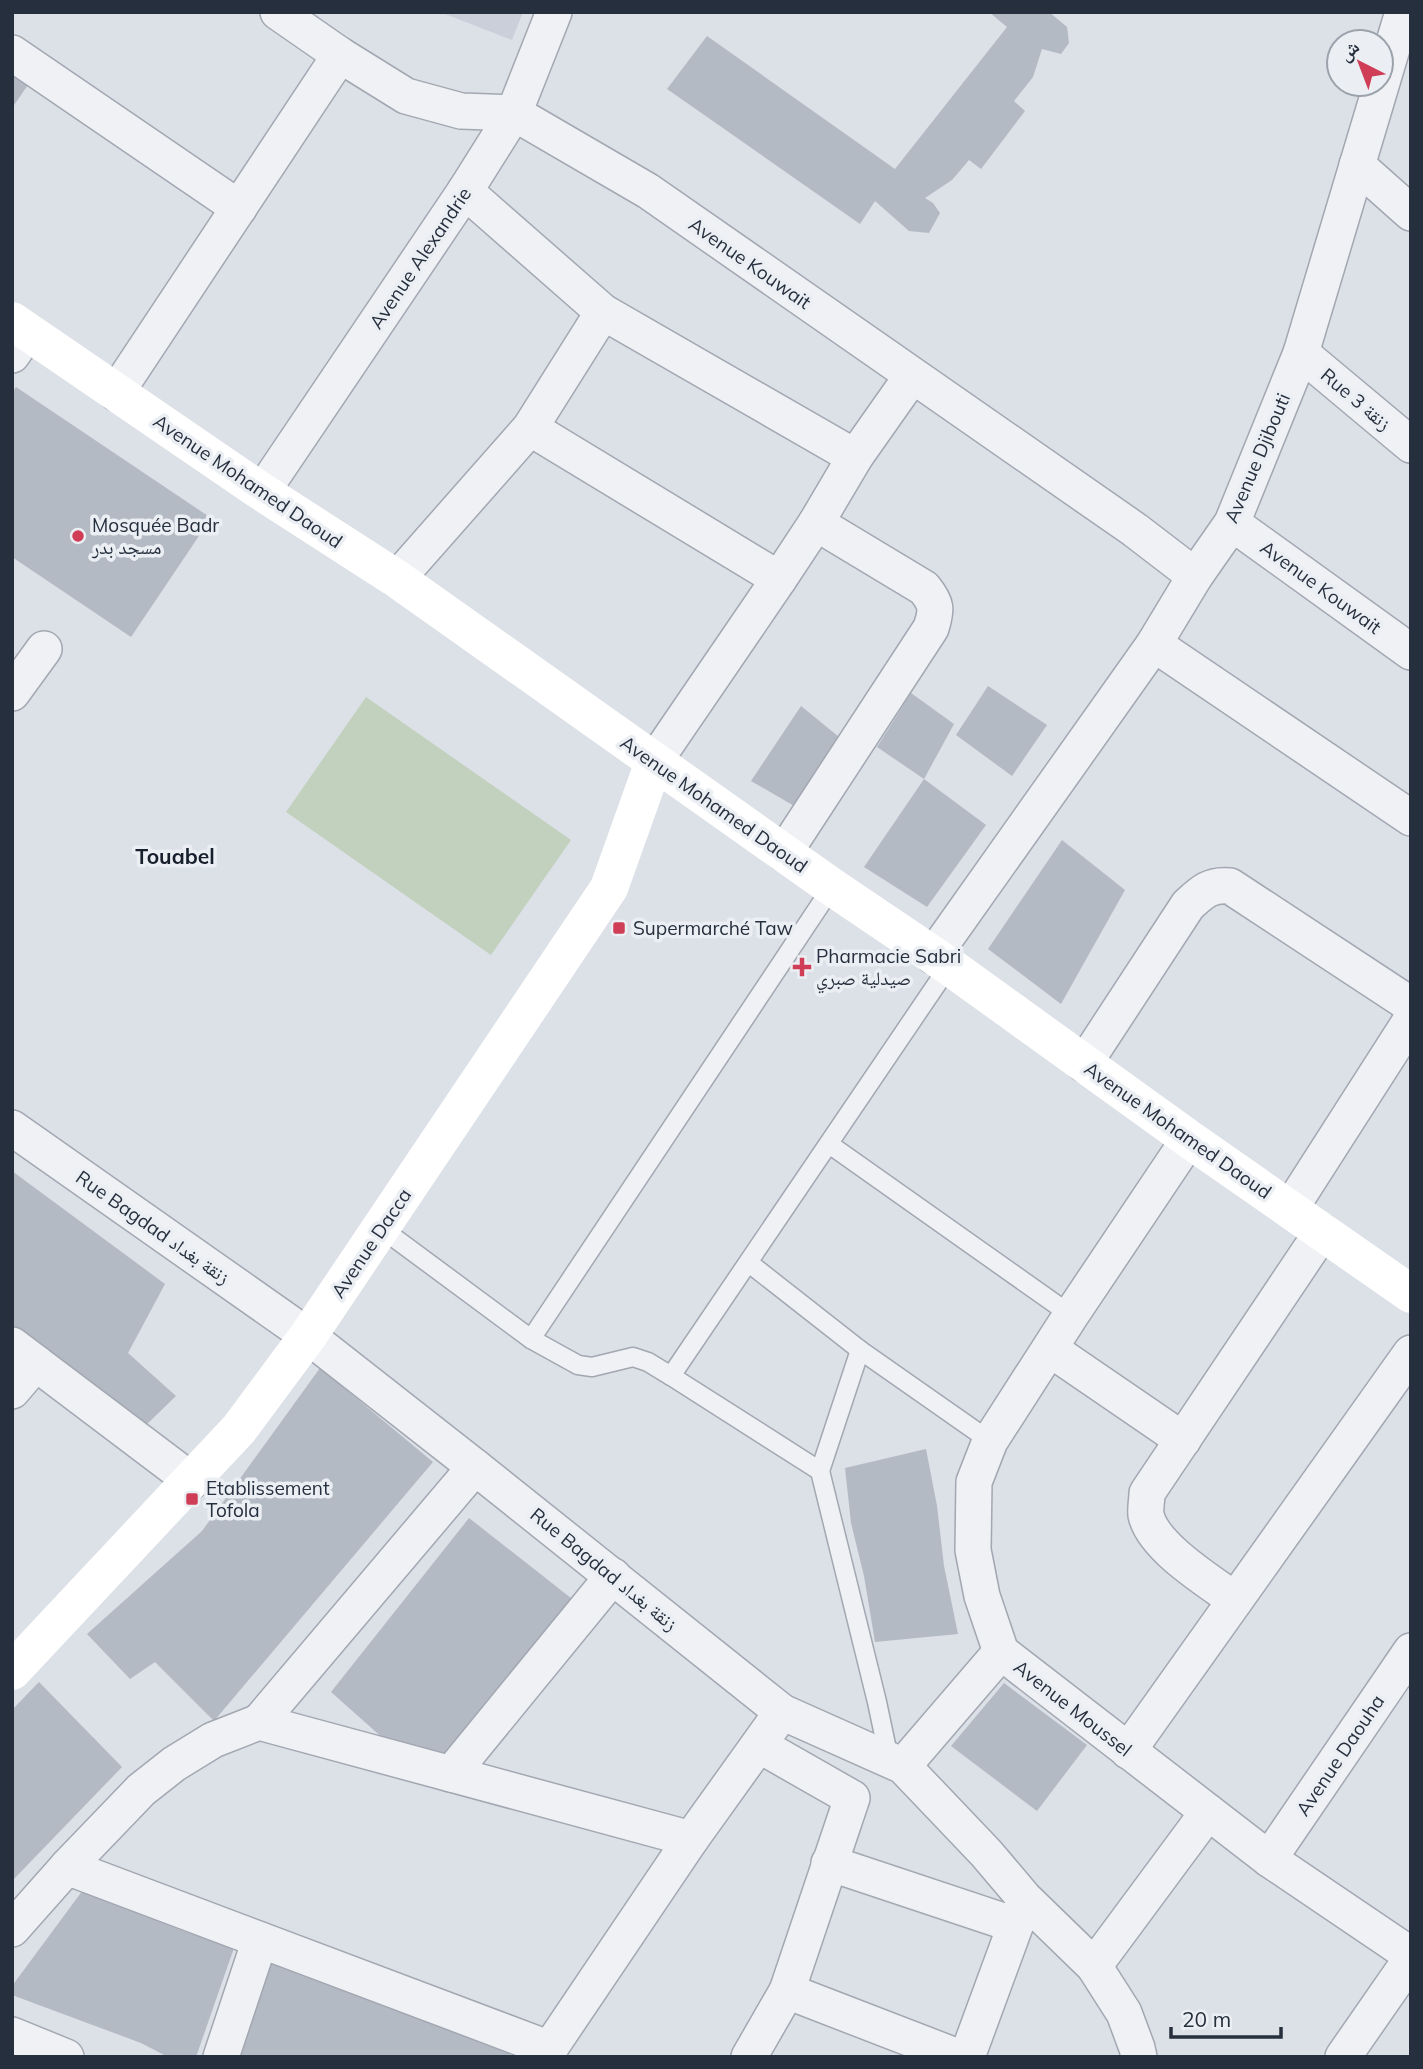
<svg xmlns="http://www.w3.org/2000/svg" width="1423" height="2069" viewBox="0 0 1423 2069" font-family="Mulish,'Noto Naskh Arabic',sans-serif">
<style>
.built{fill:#cacfd9}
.green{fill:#c2d1bd}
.building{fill:#b3bac3}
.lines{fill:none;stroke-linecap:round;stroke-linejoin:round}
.lane-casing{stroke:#a2a7b1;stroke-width:21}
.street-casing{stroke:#a2a7b1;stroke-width:38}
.lane{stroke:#eff1f5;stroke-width:18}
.street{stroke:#eff1f5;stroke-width:35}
.secondary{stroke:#fff;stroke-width:38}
.poi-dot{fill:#cf3e56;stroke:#ebeff4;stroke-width:2.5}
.labels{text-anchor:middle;stroke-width:7;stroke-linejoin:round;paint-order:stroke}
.street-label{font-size:19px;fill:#262f3d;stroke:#ebeff4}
.poi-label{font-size:19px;fill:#262f3d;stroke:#ebeff4;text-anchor:start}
.neighbourhood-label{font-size:21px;font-weight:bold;fill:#18202d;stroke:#ebeff4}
</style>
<rect width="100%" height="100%" fill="#dce0e7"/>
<polygon class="built" points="440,12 523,12 512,40"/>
<polygon class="green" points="366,697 571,840 491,955 286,812"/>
<g class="building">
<polygon points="989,12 1049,12 1067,27 1069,43 1061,54 1042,49 1033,77 1014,101 1025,111 981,169 969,160 952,180 925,198 933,203 940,213 929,233 909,231 875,201 860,224 667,89 707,36 895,169 1007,27"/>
<polygon points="12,70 30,82 12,108"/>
<polygon points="16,387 211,518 131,637 12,557 12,393"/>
<polygon points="988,686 1047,725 1012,776 956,735"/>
<polygon points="911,693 954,724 924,779 877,747"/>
<polygon points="801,706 844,741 796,807 751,781"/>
<polygon points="924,779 986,825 927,907 864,867"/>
<polygon points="1062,840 1125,890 1061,1004 988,949"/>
<polygon points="12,1171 165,1284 128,1353 176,1396 145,1426 12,1337"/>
<polygon points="320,1368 433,1462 214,1721 155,1662 130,1679 87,1634 202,1531"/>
<polygon points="926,1449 937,1506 944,1566 958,1634 875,1642 864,1576 851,1523 845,1468"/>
<polygon points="469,1518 576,1602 445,1759 385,1740 331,1692"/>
<polygon points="39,1682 122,1767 12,1881 12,1710"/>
<polygon points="1004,1683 1087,1745 1037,1811 951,1746"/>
<polygon points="83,1890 183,1931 234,1948 196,2057 168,2057 141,2043 12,1995 12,1986"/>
<polygon points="269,1961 392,2001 510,2053 509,2057 238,2057"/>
</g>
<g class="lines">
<g class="lane-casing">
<g id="lane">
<polyline points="949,966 671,1376 820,1471 860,1350 990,1441"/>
<polyline points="829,1144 1071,1315"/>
<polyline points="381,1228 531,1339 578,1365 592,1367 633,1357 648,1362 671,1376"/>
<polyline points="749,1263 860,1350"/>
<polyline points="531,1339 832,887"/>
<polyline points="820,1471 877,1702 889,1759"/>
</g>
</g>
<g class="street-casing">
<g id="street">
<polyline points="278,12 340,55 406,96 461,111 514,113 648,191 1135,530 1195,576"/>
<polyline points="12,53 239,208"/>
<polyline points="1357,165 1411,213"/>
<polyline points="465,191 603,312 855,457"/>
<polyline points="1301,353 1411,445"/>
<polyline points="12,355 28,332"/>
<polyline points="116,393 340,55"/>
<polyline points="530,428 779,579"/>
<polyline points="262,492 465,191 514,113 554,12"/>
<polyline points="1232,523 1411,652"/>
<polyline points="397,579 530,428 603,312"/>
<polyline points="1154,644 1411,818"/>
<polyline points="12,693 44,649"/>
<polyline points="654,762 779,579 816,523 855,457 912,376"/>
<path d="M784,853L931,628C937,609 937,604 924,588L816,523"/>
<polyline points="933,956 1154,644 1195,576 1232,523 1301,353 1403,12"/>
<path d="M1084,1064L1188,905C1202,892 1210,884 1230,886L1411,1005"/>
<polyline points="12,1128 308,1336 475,1467 782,1712 903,1766 986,1853 1025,1899 1094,1966 1124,2013 1137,2048 1139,2057"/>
<polyline points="1189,1139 1071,1315 990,1441 974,1482 973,1550 982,1596 1001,1652 1269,1859 1411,1955"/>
<polyline points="1290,1209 1411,1020"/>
<polyline points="12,1345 192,1481"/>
<polyline points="1050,1349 1183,1440"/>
<polyline points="12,1391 36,1363"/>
<path d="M1235,1600C1209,1581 1153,1547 1146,1515C1145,1509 1147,1500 1147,1493L1322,1232"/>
<polyline points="259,1722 475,1467"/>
<polyline points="1128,1751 1411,1353"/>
<polyline points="903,1766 1001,1652"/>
<polyline points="451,1774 613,1576"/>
<polyline points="1269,1859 1411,1651"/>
<polyline points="829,1863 1015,1925"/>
<polyline points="67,1867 550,2049"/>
<polyline points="12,1929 67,1867 141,1790 174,1764 213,1740 259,1722 691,1839"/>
<polyline points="1094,1966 1208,1812"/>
<polyline points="787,1991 958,2057"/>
<polyline points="12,2035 66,2057"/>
<polyline points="221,2057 260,1940"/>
<polyline points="544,2057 691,1839 782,1712"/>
<polyline points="749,2057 787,1991 852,1798 759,1745"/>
<polyline points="967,2057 1024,1902"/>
<polyline points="1343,2057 1411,1959"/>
</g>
</g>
<use href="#lane" class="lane"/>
<use href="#street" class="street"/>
<g class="secondary">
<polyline points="12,321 262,492 397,579 832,887 949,966 1189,1139 1411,1294"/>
<polyline points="12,1671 239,1429 308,1336 609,888 654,762"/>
</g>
</g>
<g class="poi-dot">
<circle cx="78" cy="536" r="7"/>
<rect x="612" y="921" width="14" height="14" rx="3.5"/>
<path d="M798.5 956.5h7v7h7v7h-7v7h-7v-7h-7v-7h7z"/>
<rect x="185" y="1492" width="14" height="14" rx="3.5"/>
</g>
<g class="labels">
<g class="street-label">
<text transform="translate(420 258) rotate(-56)" y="7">Avenue Alexandrie</text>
<text transform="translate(750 263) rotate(35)" y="7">Avenue Kouwait</text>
<text transform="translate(1356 399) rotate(40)" y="7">Rue 3 زنقة</text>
<text transform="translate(1257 458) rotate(-67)" y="7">Avenue Djibouti</text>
<text transform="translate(248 481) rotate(34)" y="7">Avenue Mohamed Daoud</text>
<text transform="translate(1321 587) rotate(36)" y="7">Avenue Kouwait</text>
<text transform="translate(714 804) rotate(35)" y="7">Avenue Mohamed Daoud</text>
<text transform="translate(1178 1130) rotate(35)" y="7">Avenue Mohamed Daoud</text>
<text transform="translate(153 1227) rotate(35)" y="7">Rue Bagdad زنقة بغداد</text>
<text transform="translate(371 1243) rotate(-56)" y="7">Avenue Dacca</text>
<text transform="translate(604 1569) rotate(39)" y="7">Rue Bagdad زنقة بغداد</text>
<text transform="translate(1073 1708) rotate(38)" y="7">Avenue Moussel</text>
<text transform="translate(1340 1755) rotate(-56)" y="7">Avenue Daouha</text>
</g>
<g class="poi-label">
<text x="92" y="532">Mosquée Badr<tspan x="92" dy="22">مسجد بدر</tspan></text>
<text x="633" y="935">Supermarché Taw</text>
<text x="816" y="963">Pharmacie Sabri<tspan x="816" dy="22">صيدلية صبري</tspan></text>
<text x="206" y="1495">Etablissement<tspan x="206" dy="22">Tofola</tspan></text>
</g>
<g class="neighbourhood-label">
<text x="175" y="864">Touabel</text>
</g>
</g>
<rect width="1423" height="2069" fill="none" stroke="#262f3d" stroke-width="28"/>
<g transform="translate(1360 63) rotate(318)"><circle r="33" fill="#ebeff4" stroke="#9ca2ab" stroke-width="2"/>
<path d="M0-5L12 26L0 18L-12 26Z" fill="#cf3e56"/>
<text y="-10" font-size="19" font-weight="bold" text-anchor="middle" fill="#262f3d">ش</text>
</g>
<path d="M1171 2027v10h110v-10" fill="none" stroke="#262f3d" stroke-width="3.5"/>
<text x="1182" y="2027" font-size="21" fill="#262f3d" stroke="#ebeff4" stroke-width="5" paint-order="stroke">20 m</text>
</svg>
